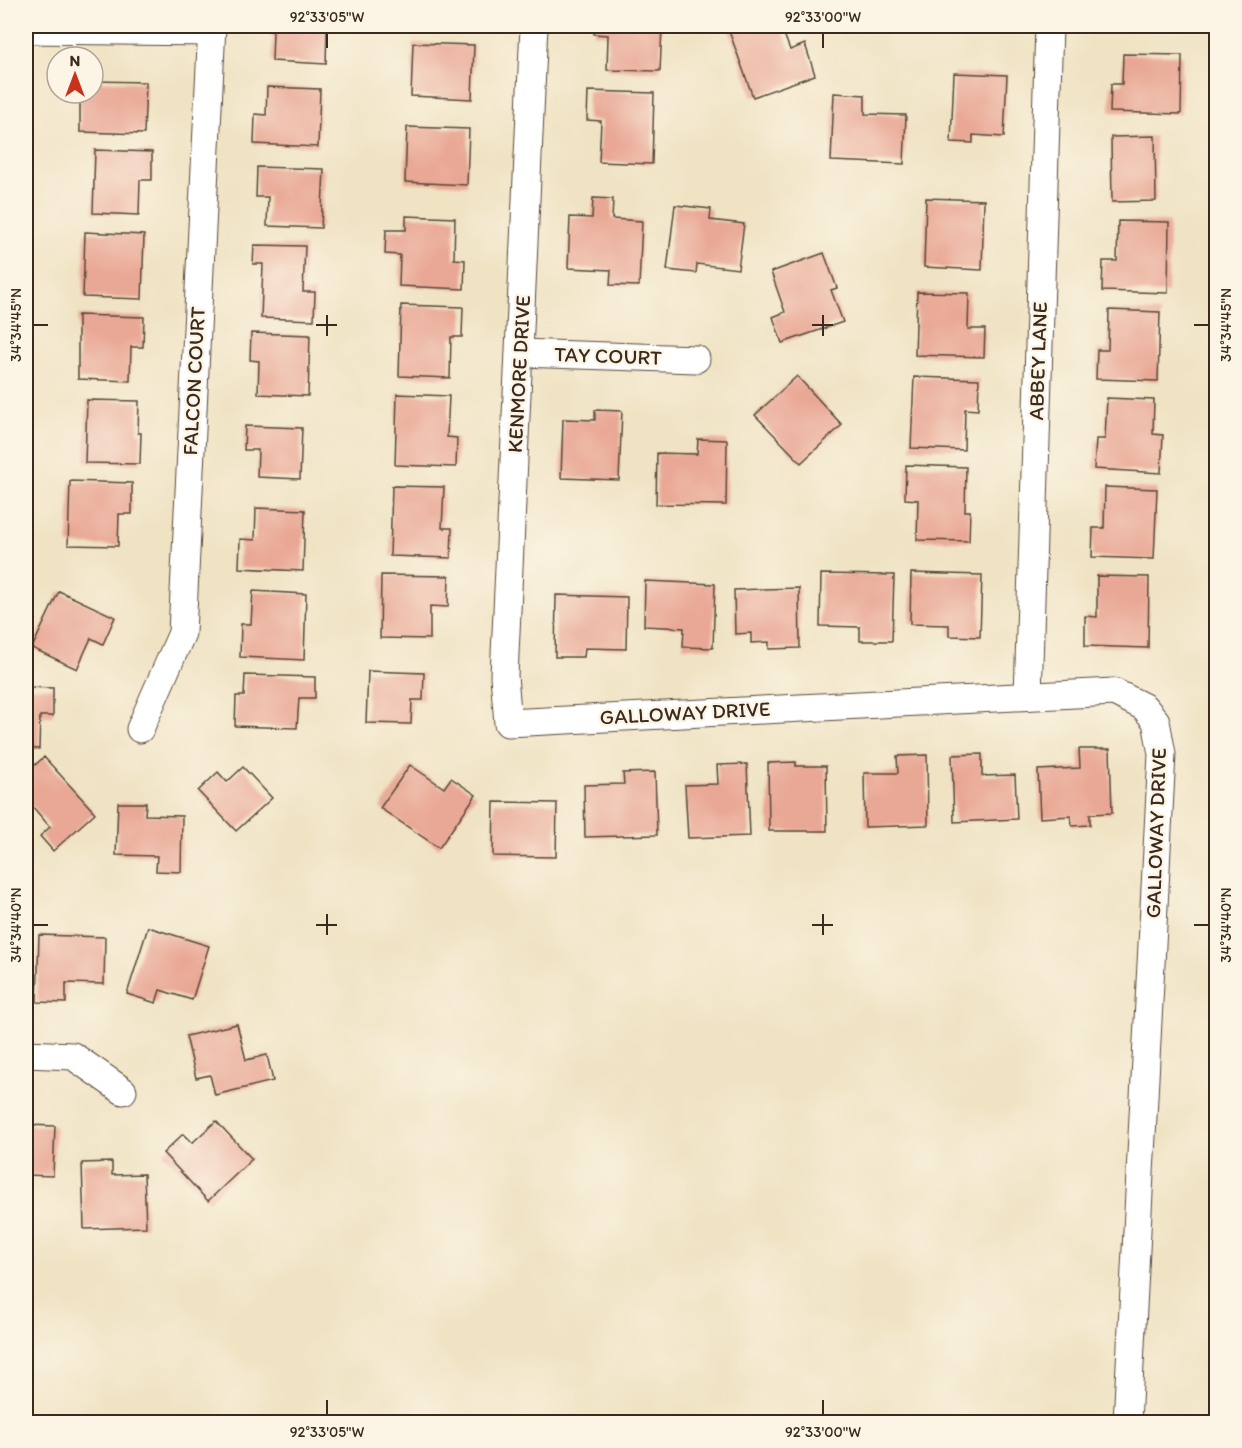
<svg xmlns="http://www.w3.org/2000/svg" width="1242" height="1448" viewBox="0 0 1242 1448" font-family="Itim,sans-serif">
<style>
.building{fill:#e9a895}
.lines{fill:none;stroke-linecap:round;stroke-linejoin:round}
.minor-casing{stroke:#564637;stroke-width:29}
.minor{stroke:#fff;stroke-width:27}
.ticks{fill:none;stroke:#3b2a1e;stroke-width:2}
.labels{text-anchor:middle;stroke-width:5;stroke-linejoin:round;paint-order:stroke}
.street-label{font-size:21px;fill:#3b2a1e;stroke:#fcf5e5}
.neatline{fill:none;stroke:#3b2a1e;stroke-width:2}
.ticks-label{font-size:15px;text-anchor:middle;fill:#3b2a1e}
</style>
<rect width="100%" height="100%" fill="#fcf5e5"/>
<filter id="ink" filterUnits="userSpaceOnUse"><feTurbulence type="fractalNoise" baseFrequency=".0167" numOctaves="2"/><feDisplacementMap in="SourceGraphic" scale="12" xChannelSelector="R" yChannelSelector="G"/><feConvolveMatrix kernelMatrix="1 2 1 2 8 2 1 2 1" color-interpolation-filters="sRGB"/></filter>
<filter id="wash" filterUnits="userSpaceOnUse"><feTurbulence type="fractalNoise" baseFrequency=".008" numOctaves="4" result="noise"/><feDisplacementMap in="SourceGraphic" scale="24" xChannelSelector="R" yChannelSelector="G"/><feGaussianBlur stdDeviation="1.35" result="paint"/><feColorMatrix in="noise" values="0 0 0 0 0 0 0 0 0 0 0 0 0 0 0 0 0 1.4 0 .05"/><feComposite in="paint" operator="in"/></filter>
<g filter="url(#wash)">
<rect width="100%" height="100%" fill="#f0e3c4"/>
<g id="blocks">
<g class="building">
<polygon points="263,26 327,26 326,64 272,61 273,31 262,30"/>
<polygon points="594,26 662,26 660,71 607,70 608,35 594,34"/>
<polygon points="745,26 781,26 790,50 805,44 815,75 753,97 729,31"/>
<polygon points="413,43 474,45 472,99 411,96"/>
<polygon points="1123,54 1182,55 1181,114 1110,112 1111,84 1122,84"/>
<polygon points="954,73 1007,75 1004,137 973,135 973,143 951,142"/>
<polygon points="93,81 146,82 144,134 80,132 80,93 93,93"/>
<polygon points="267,87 320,89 318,147 254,144 255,114 266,115"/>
<polygon points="588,91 654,93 652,164 599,162 601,121 587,120"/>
<polygon points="834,93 865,95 865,114 906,115 904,164 831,161"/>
<polygon points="407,127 469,129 467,185 405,182"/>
<polygon points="1155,136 1156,201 1112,202 1111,137"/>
<polygon points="95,150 152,152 152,180 140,180 139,215 93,213"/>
<polygon points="257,167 324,169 321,228 267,226 268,197 256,197"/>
<polygon points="593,198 613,199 612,219 642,221 639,286 610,285 611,270 568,268 570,217 592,218"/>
<polygon points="926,198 984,200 982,270 924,267"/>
<polygon points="675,205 711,209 710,220 744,224 738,269 697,264 696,273 667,270"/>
<polygon points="406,216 455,218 454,259 465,260 464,289 399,286 400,255 385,254 386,230 406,230"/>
<polygon points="1118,221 1169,222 1168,293 1102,291 1103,261 1117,261"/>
<polygon points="85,232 144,235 142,299 83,297"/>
<polygon points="254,245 305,246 303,292 315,292 314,320 261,318 263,264 253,264"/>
<polygon points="824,253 837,288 831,290 843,322 782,343 773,317 785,312 771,272"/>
<polygon points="917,292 969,293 968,329 985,329 984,357 915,355"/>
<polygon points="401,305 463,307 462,337 451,337 450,378 399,376"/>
<polygon points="1109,310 1160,312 1158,381 1096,379 1097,350 1108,350"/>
<polygon points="78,315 144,317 143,347 131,347 130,381 78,379"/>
<polygon points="251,333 310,335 308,396 258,394 259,361 250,360"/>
<polygon points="797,376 842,425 801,463 755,415"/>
<polygon points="914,377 979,379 978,410 965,409 964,450 911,448"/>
<polygon points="397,394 449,396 447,437 457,438 456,467 395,465"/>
<polygon points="1107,398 1154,400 1153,434 1163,435 1161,473 1094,469 1096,439 1105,439"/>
<polygon points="87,400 139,401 138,433 141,433 140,464 85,463"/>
<polygon points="595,410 622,411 619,480 561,478 563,419 595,420"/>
<polygon points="245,426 302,428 300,479 257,477 258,450 244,450"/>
<polygon points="698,439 727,440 726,505 656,504 657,453 697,454"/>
<polygon points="906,465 966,467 965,511 970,511 969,541 917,540 918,500 905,499"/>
<polygon points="70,481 132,483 132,514 119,514 118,546 68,545"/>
<polygon points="392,486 444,487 442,528 452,528 451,558 390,556"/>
<polygon points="1105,487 1157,489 1154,559 1092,557 1093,528 1104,528"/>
<polygon points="256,508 305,510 303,571 239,568 240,539 255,540"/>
<polygon points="911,573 982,575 980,637 949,636 949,625 910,624"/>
<polygon points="821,574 894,575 892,641 860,641 860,627 820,626"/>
<polygon points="381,575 449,576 448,607 430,606 430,639 380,638"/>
<polygon points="1097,576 1149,577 1148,648 1085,646 1085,616 1097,617"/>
<polygon points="645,581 715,584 713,648 683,647 684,628 644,626"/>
<polygon points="799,588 800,648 769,649 769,642 751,643 751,633 735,634 734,590"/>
<polygon points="59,591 115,617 103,644 91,638 77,669 32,648"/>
<polygon points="253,591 306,594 304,660 240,657 241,624 251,624"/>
<polygon points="556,595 627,597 626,649 585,648 584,657 555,657"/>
<polygon points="368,671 424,673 423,700 412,700 411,724 366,723"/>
<polygon points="245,675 315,677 315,698 299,698 297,728 235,726 236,696 244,696"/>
<polygon points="26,687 53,688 53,716 40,716 39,749 26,748"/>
<polygon points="1079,749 1110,749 1112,813 1090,814 1090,825 1072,826 1071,816 1040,818 1038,770 1080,768"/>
<polygon points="982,754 982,776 1015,775 1017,819 954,822 952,755"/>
<polygon points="927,755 928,825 865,827 864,773 898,773 897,756"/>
<polygon points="44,757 95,813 53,851 40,836 50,827 32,806 26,812 26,773"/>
<polygon points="796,762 796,766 826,766 827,831 769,831 768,763"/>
<polygon points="747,764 750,836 688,838 685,785 718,784 717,765"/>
<polygon points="410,765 444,788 451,778 476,795 439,848 380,808"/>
<polygon points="243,767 272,798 236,831 198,791 218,772 227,782"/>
<polygon points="655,772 657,835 585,837 584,785 624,784 623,773"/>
<polygon points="494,802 557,803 556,857 493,856"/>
<polygon points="118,803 146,803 145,815 182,816 181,872 156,871 157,856 116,855"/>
<polygon points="148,927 209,946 192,1000 160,990 156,1003 127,994"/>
<polygon points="39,935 105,937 104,984 66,983 66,1003 37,1002"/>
<polygon points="237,1024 246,1060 267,1055 273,1081 215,1095 210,1075 196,1078 186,1036"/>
<polygon points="216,1121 252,1159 208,1201 163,1153 183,1134 192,1143"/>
<polygon points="26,1125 55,1126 53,1176 26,1175"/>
<polygon points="112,1162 112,1175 144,1174 146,1227 84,1229 82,1163"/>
</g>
</g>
</g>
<g filter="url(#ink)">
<use href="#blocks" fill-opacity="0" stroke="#564637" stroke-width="1.5"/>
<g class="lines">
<g class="minor-casing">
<g id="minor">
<polyline points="534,26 504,676 508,723 1114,692 1144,707 1156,721 1162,754 1127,1422"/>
<polyline points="26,30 211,32"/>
<polyline points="520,353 696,359"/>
<polyline points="1028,696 1049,26"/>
<polyline points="140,729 182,633 212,26"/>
<polyline points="26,1054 73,1056 123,1091"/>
</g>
</g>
<use href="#minor" class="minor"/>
</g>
</g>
<path class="ticks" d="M327,33V48M823,33V48M327,315V336M823,315V336M33,325H48M316,325H337M812,325H833M1194,325H1209M327,914V935M823,914V935M33,925H48M316,925H337M812,925H833M1194,925H1209M327,1400V1415M823,1400V1415"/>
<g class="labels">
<g class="street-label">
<text transform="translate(608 356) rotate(2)" y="7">TAY COURT</text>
<text transform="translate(1038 361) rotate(-88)" y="7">ABBEY LANE</text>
<text transform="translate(519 374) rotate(-87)" y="7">KENMORE DRIVE</text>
<text transform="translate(194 381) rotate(-87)" y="7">FALCON COURT</text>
<text transform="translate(685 713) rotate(-3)" y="7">GALLOWAY DRIVE</text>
<text transform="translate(1156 833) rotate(-88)" y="7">GALLOWAY DRIVE</text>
</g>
</g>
<rect width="1242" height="1448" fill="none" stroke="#fcf5e5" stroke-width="66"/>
<g transform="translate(75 75)"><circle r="28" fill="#fcf5e5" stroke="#afa495" stroke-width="1.5"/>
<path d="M0-4.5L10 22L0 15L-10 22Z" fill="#c8321e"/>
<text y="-9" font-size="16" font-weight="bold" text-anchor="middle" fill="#3b2a1e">N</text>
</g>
<rect x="33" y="33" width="1176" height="1382" class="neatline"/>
<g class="ticks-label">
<text x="327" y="22">92°33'05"W</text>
<text x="823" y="22">92°33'00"W</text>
<text transform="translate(16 325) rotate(-90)" y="5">34°34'45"N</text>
<text transform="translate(1226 325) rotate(-90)" y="5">34°34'45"N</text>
<text transform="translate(16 925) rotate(-90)" y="5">34°34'40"N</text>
<text transform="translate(1226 925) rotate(-90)" y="5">34°34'40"N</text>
<text x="327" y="1437">92°33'05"W</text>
<text x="823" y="1437">92°33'00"W</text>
</g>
</svg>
